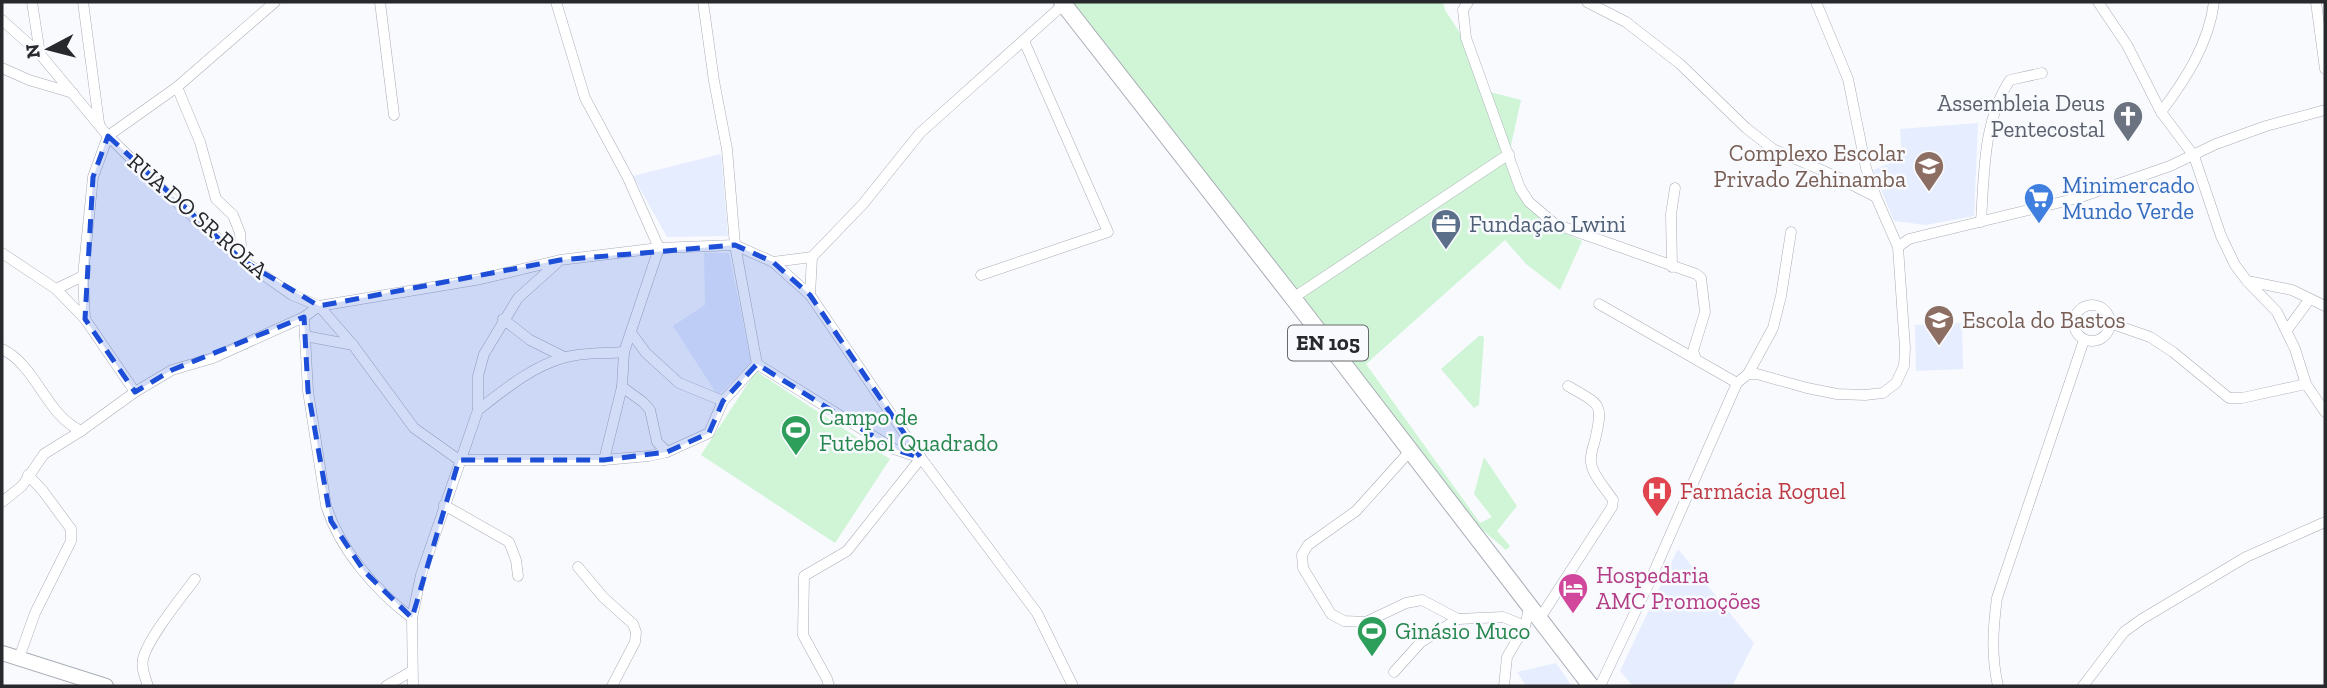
<svg xmlns="http://www.w3.org/2000/svg" width="2327" height="688" viewBox="0 0 2327 688" font-family="'Zilla Slab',serif">
<style>
.built{fill:#e6edfe}
.green{fill:#cff5d6}
.lines{fill:none;stroke-linecap:round;stroke-linejoin:round}
.street-casing{stroke:#a9adb6;stroke-width:11}
.secondary-casing{stroke:#a9adb6;stroke-width:16}
.primary-casing{stroke:#a9adb6;stroke-width:18}
.street{stroke:#fff;stroke-width:10}
.secondary{stroke:#fff;stroke-width:14}
.primary{stroke:#fff;stroke-width:16}
.marked{fill:#1d4ed8;fill-opacity:0.2;stroke:#1d4ed8;stroke-width:5;stroke-dasharray:14 9;stroke-linejoin:round}
.labels{text-anchor:middle;stroke-width:5;stroke-linejoin:round;paint-order:stroke}
.shield{fill:#f8fafe;stroke:#66686c;stroke-width:2}
.shield-label{font-size:21px;font-weight:bold;fill:#27292d}
.worship-label{font-size:23px;fill:#5b616d;stroke:#f8fafe;text-anchor:end}
.education-label{font-size:23px;fill:#785e54;stroke:#f8fafe;text-anchor:end}
.shop-label{font-size:23px;fill:#366cbe;stroke:#f8fafe;text-anchor:start}
.street-label{font-size:23px;fill:#27292d;stroke:#f8fafe}
.service-label{font-size:23px;fill:#4e5e75;stroke:#f8fafe;text-anchor:start}
.leisure-label{font-size:23px;fill:#27864d;stroke:#f8fafe;text-anchor:start}
.health-label{font-size:23px;fill:#be3a42;stroke:#f8fafe;text-anchor:start}
.hotel-label{font-size:23px;fill:#b23c85;stroke:#f8fafe;text-anchor:start}
</style>
<rect width="100%" height="100%" fill="#f8fafe"/>
<g class="built">
<polygon points="1978,123 1974,216 1926,225 1894,221 1873,170 1902,158 1900,129"/>
<polygon points="721,154 728,236 667,237 633,176"/>
<polygon points="704,253 729,253 751,362 718,396 673,326 705,305"/>
<polygon points="1962,323 1963,369 1916,371 1915,325"/>
<polygon points="1678,549 1754,643 1732,686 1633,686 1620,671"/>
<polygon points="1556,663 1572,686 1526,686 1517,672"/>
</g>
<g class="green">
<polygon points="1072,2 1443,2 1445,10 1471,50 1486,91 1521,100 1509,154 1520,188 1555,224 1535,220 1582,241 1560,290 1526,264 1505,240 1366,364 1480,523 1492,517 1474,494 1484,457 1517,506 1497,531 1510,546 1506,550 1478,526"/>
<polygon points="1479,336 1483,336 1484,339 1479,405 1474,408 1441,369"/>
<polygon points="756,371 890,459 835,543 701,455"/>
</g>
<g class="lines">
<g class="street-casing">
<g id="street">
<polyline points="32,2 40,54"/>
<polyline points="83,2 99,123"/>
<polyline points="380,2 394,115"/>
<polyline points="556,2 585,98 628,178 659,248 624,352 622,387 604,460"/>
<polyline points="703,2 714,81 727,149 735,245 757,364"/>
<polyline points="1468,2 1463,10 1466,38 1520,188 1529,202 1555,224 1696,274 1701,278 1705,312 1693,351 1696,359"/>
<polyline points="1587,2 1626,22 1680,64 1746,128 1773,149 1835,176 1876,197"/>
<polyline points="2098,2 2127,45 2161,112 2194,156 2221,236 2235,265 2247,281 2277,312 2295,349 2306,384 2325,412"/>
<polyline points="2316,2 2325,69"/>
<polyline points="2,20 40,54 108,136 164,191 242,260 292,295 319,306 353,345 414,428 459,460 604,460 649,456 667,452 709,433 723,401 757,364 894,449 921,458 847,551 804,576 803,635 827,679 829,686"/>
<polyline points="2,68 29,80 73,93"/>
<polyline points="177,87 200,142 216,199 233,215 240,233 242,260"/>
<path d="M2161,112C2186,79 2209,43 2214,2"/>
<path d="M1981,222C1984,176 1983,120 2010,80L2042,73"/>
<polyline points="1898,247 1909,239 2078,198 2170,166 2216,144 2266,126 2325,110"/>
<polyline points="2,253 56,289 85,319 135,392"/>
<polyline points="773,262 812,257 863,204 920,133 1064,4"/>
<polyline points="1672,267 1671,214 1675,188"/>
<polyline points="981,275 1108,232 1024,41"/>
<polyline points="2247,281 2292,290 2325,306"/>
<polyline points="56,289 83,276"/>
<polyline points="810,295 812,257"/>
<polyline points="1293,298 1509,154"/>
<polyline points="1599,304 1737,383"/>
<circle cx="2092" cy="323" r="18"/>
<path d="M304,317L308,391L326,505C339,549 376,591 412,618"/>
<polyline points="85,319 83,276 93,177 108,136 177,87 275,2"/>
<polyline points="503,319 530,340 564,357"/>
<polyline points="2110,323 2150,337 2173,352 2229,398 2242,398 2306,384"/>
<polyline points="2287,330 2309,300"/>
<polyline points="632,334 646,353 679,383 723,401"/>
<polyline points="305,336 353,345"/>
<path d="M2,349C37,366 45,414 81,431"/>
<polyline points="1748,374 1773,328 1781,296 1791,232"/>
<polyline points="622,387 643,402 650,410 657,442 667,452"/>
<path d="M478,410C504,390 531,367 563,358C583,352 604,354 624,352"/>
<polyline points="1410,451 1356,511 1308,545 1302,555 1303,568 1331,614 1344,621 1366,622 1406,603 1422,600 1458,619"/>
<polyline points="2,502 22,486 44,454 81,431 135,392 172,370 213,358 304,317 319,306 481,279 560,260 659,248 735,245 773,262 810,295 921,458 1037,613 1073,686"/>
<polyline points="444,505 509,542 516,560 518,576"/>
<polyline points="578,567 603,597 633,624 636,632 635,642 612,686"/>
<path d="M1540,618L1612,507L1613,500C1606,489 1592,475 1591,462C1590,455 1593,447 1595,440C1604,402 1600,405 1568,386"/>
<polyline points="19,658 35,613 71,541 71,529 43,491 28,475"/>
<polyline points="1394,672 1421,642 1458,619 1503,617 1525,626"/>
<path d="M148,686C145,677 141,668 143,659C148,638 181,598 195,579"/>
<polyline points="386,686 412,671"/>
<polyline points="413,686 412,618 421,575 478,410 478,376 484,354 518,298 557,263"/>
<polyline points="1504,686 1507,657 1525,626 1530,605"/>
<polyline points="1600,686 1649,583 1737,383 1748,374 1757,374 1807,388 1837,394 1865,395 1883,393 1896,383 1904,366 1905,348 1898,247 1876,197 1866,168 1848,79 1816,2"/>
<path d="M1998,686C1991,656 1993,628 1997,598L2084,340"/>
<polyline points="2083,686 2124,632 2142,619 2246,557 2325,522"/>
</g>
</g>
<g class="secondary-casing">
<polyline id="secondary" points="2,653 106,686"/>
</g>
<g class="primary-casing">
<polyline id="primary" points="1062,2 1293,298 1591,686"/>
</g>
<use href="#street" class="street"/>
<use href="#secondary" class="secondary"/>
<use href="#primary" class="primary"/>
</g>
<path class="marked" d="M108,136L242,260L319,306L560,260L735,245L773,262L810,295L921,458L894,449L757,364L723,401L709,433L667,452L604,460H459L412,618L364,571L331,521L308,391L304,317L172,370L135,392L85,319L93,177Z"/>
<defs>
<g id="church-pin" transform="scale(1.575)"><path d="M0 17L-7.5 6A9.5 9.5 0 1 1 7.5 6Z" fill="#6b7280" stroke="#f8fafe"/><path d="M-1.2-6h2.4v3.5h3.3v2.4h-3.3V6h-2.4V-.1h-3.3v-2.4h3.3Z" fill="#fff"/></g>
<g id="school-pin" transform="scale(1.575)"><path d="M0 17L-7.5 6A9.5 9.5 0 1 1 7.5 6Z" fill="#8d6e63" stroke="#f8fafe"/><path d="M0-5L7-2L0 1L-7-2ZM-4 1L0 2.5L4 1V4Q0 6-4 4Z" fill="#fff"/></g>
<g id="supermarket-pin" transform="scale(1.575)"><path d="M0 17L-7.5 6A9.5 9.5 0 1 1 7.5 6Z" fill="#3f7fe0" stroke="#f8fafe"/><path d="M-6-5.5h2.5l.6 2H6L4.5 2H-2.5L-4.4-4H-6ZM-1.5 3.2a1.3 1.3 0 1 0 .1 0ZM3 3.2a1.3 1.3 0 1 0 .1 0Z" fill="#fff"/></g>
<g id="office-pin" transform="scale(1.575)"><path d="M0 17L-7.5 6A9.5 9.5 0 1 1 7.5 6Z" fill="#5c6f8a" stroke="#f8fafe"/><path d="M-6-3h4V-5.5h4V-3h4V5H-6ZM-1-4.5V-3h2v-1.5ZM-6 0V1H6V0Z" fill="#fff"/></g>
<g id="stadium-pin" transform="scale(1.575)"><path d="M0 17L-7.5 6A9.5 9.5 0 1 1 7.5 6Z" fill="#2e9e5b" stroke="#f8fafe"/><path d="M0-5a6.5 5 0 1 0 0 10a6.5 5 0 1 0 0-10ZM-3.5-1.8h7v3.6h-7Z" fill="#fff"/></g>
<g id="hospital-pin" transform="scale(1.575)"><path d="M0 17L-7.5 6A9.5 9.5 0 1 1 7.5 6Z" fill="#e0444e" stroke="#f8fafe"/><path d="M-5-5h3v3.5h4V-5h3V5h-3V1.5h-4V5h-3Z" fill="#fff"/></g>
<g id="hotel-pin" transform="scale(1.575)"><path d="M0 17L-7.5 6A9.5 9.5 0 1 1 7.5 6Z" fill="#d1479c" stroke="#f8fafe"/><path d="M-6-4.5h1.5V1H6V5H4.5V3h-9V5H-6ZM-4 0a1.8 1.8 0 1 1 3.6 0ZM.5 0V-2.5h3Q6-2.5 6 0Z" fill="#fff"/></g>
</defs>
<g fill-rule="evenodd">
<use href="#church-pin" x="2128" y="116"/>
<use href="#school-pin" x="1929" y="166"/>
<use href="#supermarket-pin" x="2039" y="198"/>
<use href="#office-pin" x="1446" y="224"/>
<use href="#school-pin" x="1939" y="320"/>
<use href="#stadium-pin" x="796" y="430"/>
<use href="#hospital-pin" x="1657" y="491"/>
<use href="#hotel-pin" x="1573" y="588"/>
<use href="#stadium-pin" x="1372" y="631"/>
</g>
<g class="labels">
<rect class="shield" x="1288" y="325.5" width="80" height="35" rx="5"/>
<g class="shield-label">
<text x="1328" y="350">EN 105</text>
</g>
<g class="worship-label">
<text x="2105" y="111">Assembleia Deus<tspan x="2105" dy="26">Pentecostal</tspan></text>
</g>
<g class="education-label">
<text x="1906" y="161">Complexo Escolar<tspan x="1906" dy="26">Privado Zehinamba</tspan></text>
<text x="1962" y="328" text-anchor="start">Escola do Bastos</text>
</g>
<g class="shop-label">
<text x="2062" y="193">Minimercado<tspan x="2062" dy="26">Mundo Verde</tspan></text>
</g>
<g class="street-label">
<text transform="translate(198 216) rotate(41)" y="8">RUA DO SR ROLA</text>
</g>
<g class="service-label">
<text x="1469" y="232">Fundação Lwini</text>
</g>
<g class="leisure-label">
<text x="819" y="425">Campo de<tspan x="819" dy="26">Futebol Quadrado</tspan></text>
<text x="1395" y="639">Ginásio Muco</text>
</g>
<g class="health-label">
<text x="1680" y="499">Farmácia Roguel</text>
</g>
<g class="hotel-label">
<text x="1596" y="583">Hospedaria<tspan x="1596" dy="26">AMC Promoções</tspan></text>
</g>
</g>
<rect width="2327" height="688" fill="none" stroke="#27292d" stroke-width="7"/>
<g transform="translate(49 49) rotate(263)" stroke="#f8fafe" stroke-width="5" paint-order="stroke">
<path d="M0-5L12 26L0 18L-12 26Z" fill="#27292d"/>
<text y="-10" font-size="19" font-weight="bold" text-anchor="middle" fill="#27292d">N</text>
</g>
</svg>
